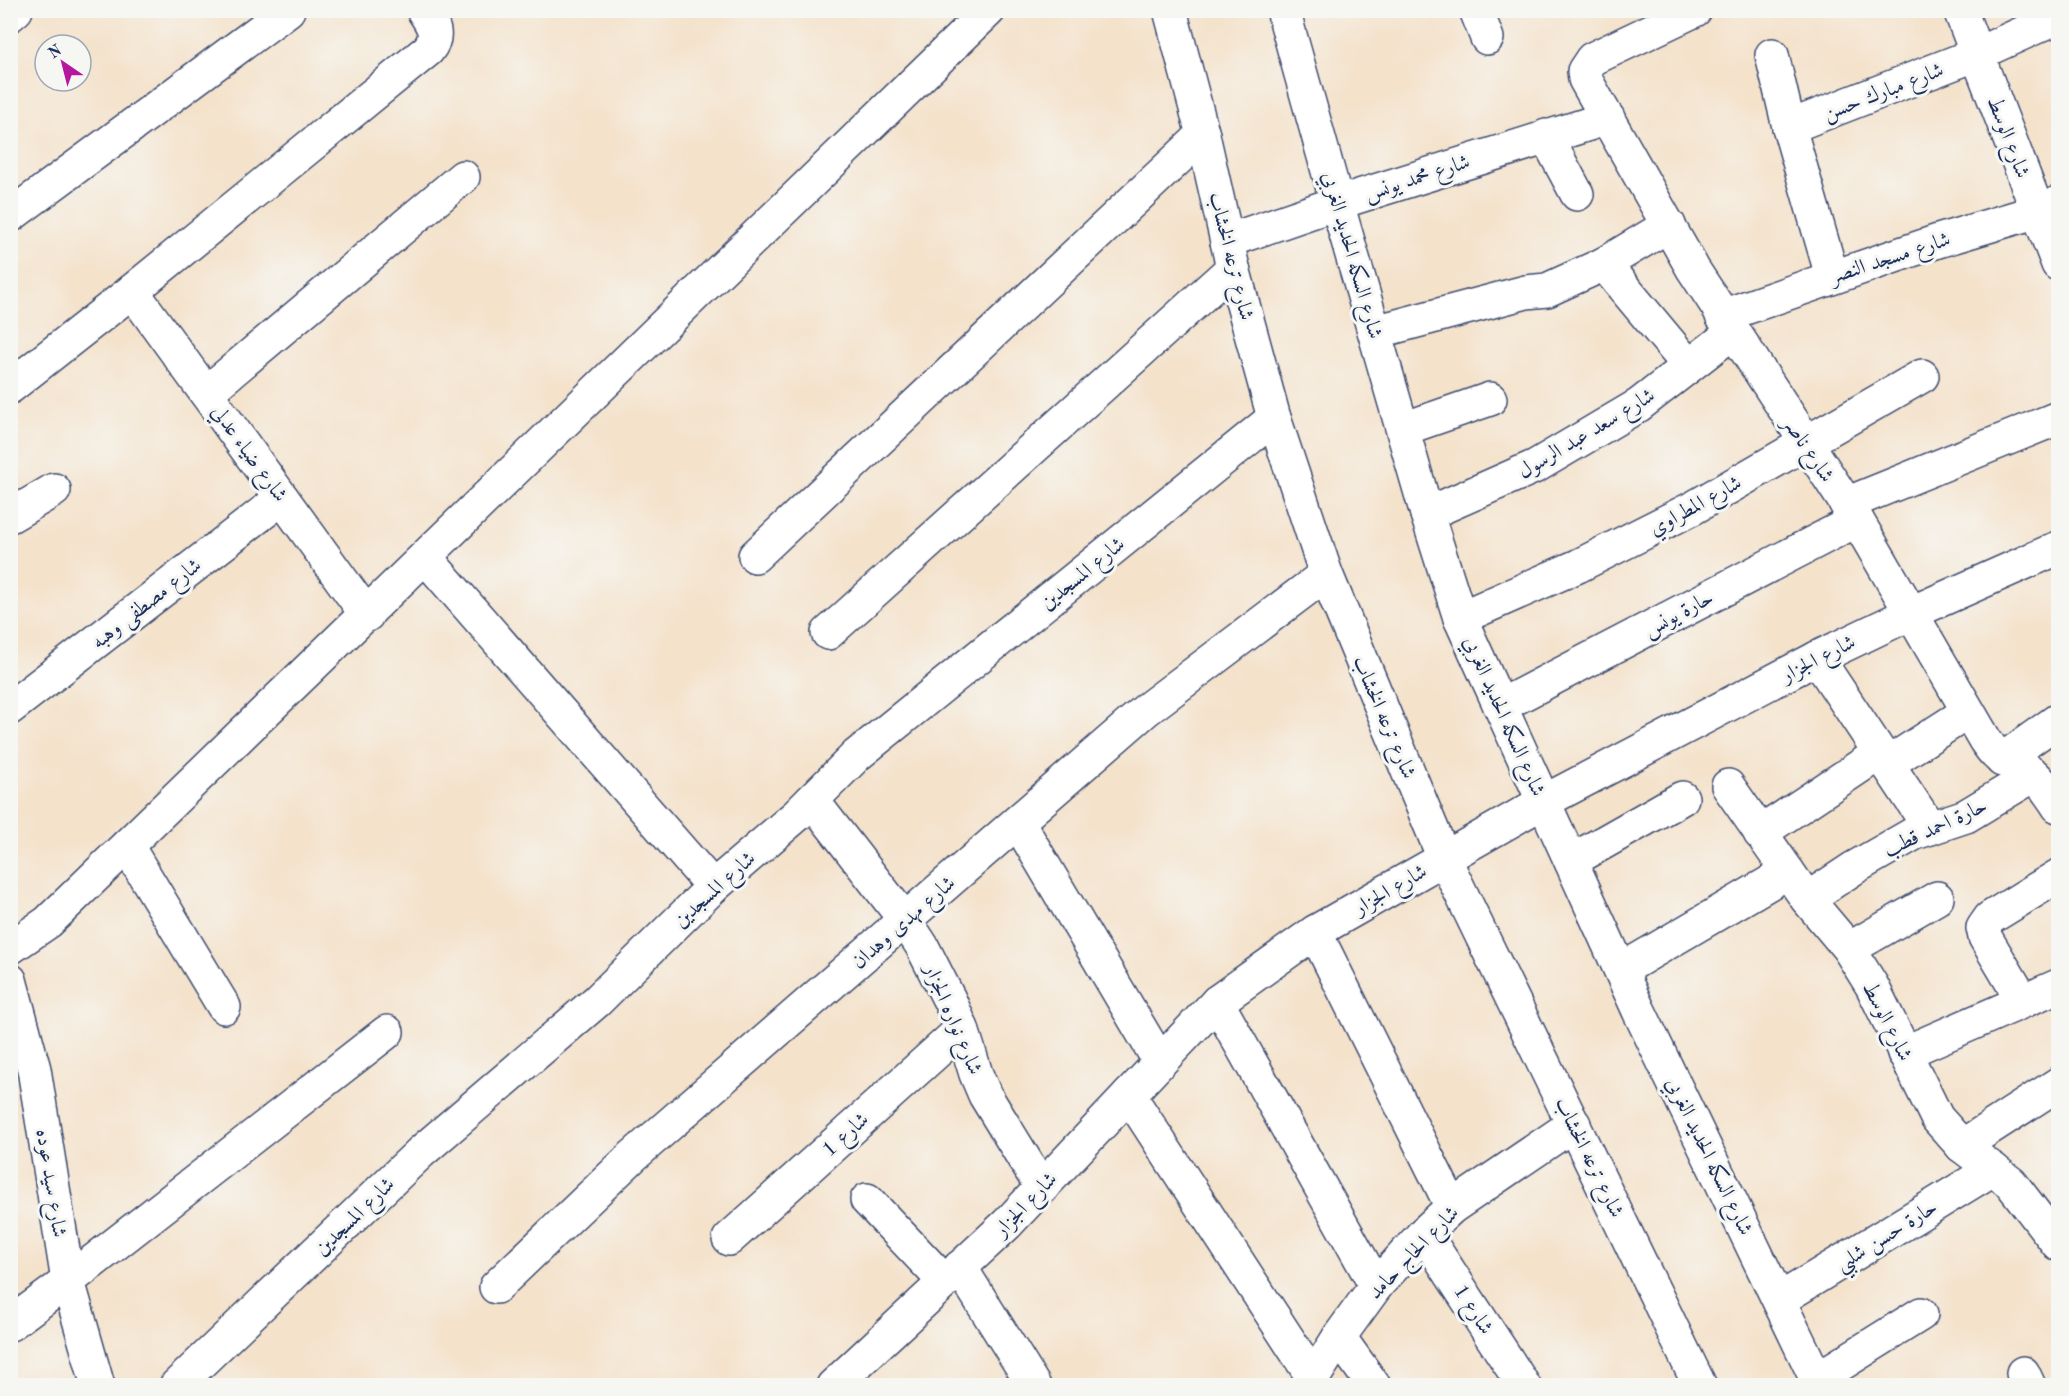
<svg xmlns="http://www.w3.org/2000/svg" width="2069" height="1396" viewBox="0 0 2069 1396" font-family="'Old Standard TT',Amiri,serif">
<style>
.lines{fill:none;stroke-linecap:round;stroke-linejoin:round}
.minor-casing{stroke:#3c4a6e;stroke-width:36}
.minor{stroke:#fff;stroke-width:33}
.labels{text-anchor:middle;stroke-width:6;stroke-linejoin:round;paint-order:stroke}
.street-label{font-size:21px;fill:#1b2f5e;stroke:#f6f6f2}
</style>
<rect width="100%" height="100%" fill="#f6f6f2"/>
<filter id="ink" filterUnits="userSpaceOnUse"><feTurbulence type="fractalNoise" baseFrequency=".0167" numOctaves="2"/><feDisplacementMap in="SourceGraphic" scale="12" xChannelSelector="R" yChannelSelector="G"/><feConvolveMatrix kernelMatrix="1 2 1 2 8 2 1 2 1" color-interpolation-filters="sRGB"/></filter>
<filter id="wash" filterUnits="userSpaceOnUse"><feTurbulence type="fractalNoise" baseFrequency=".008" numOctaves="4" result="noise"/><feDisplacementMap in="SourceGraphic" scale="24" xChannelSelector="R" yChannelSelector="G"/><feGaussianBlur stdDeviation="1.35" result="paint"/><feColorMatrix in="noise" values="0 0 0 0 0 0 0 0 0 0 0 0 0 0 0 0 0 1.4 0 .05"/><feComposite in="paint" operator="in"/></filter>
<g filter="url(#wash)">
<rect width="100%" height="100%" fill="#f4e2cb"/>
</g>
<g filter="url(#ink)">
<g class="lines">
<g class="minor-casing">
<g id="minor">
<polyline points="1170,10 1203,135 1233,268 1274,418 1326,574 1444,858 1700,1386"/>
<polyline points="1283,10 1337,203 1427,514 1460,618 1639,1011 1820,1386"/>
<polyline points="1476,10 1487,38"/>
<path d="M1695,10L1592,59L1584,71L1585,79L1693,269L1857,520L1985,740C1990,747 1994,754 2001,758C2010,764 2022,766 2031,773C2043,782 2050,794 2058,806"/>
<polyline points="1960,10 2058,264"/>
<polyline points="10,15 16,10"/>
<polyline points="1772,55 1789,127 1832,276"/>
<polyline points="1789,127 1977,54 2058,17"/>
<polyline points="1546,136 1577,194"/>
<polyline points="10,216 288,10"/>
<polyline points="1227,241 1337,203 1608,118"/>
<polyline points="1604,264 1689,366"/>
<polyline points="132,291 367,615"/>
<polyline points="1722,316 1938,241 2038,211 2058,203"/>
<polyline points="1375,332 1526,292 1547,290 1604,264 1669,225"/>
<path d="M10,387L132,291L428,50C440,35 433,25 423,10"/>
<polyline points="206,393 463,177"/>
<polyline points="1403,429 1490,399"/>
<polyline points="1846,504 2058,418"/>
<polyline points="1427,514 1536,466 1639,405 1733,332"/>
<polyline points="10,516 54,490"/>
<polyline points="755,556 1203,135"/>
<polyline points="426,558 713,887"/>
<polyline points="1460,618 1578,566 1693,508 1922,376"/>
<polyline points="828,633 1233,268"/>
<polyline points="1817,658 1930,828"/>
<polyline points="1500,706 1857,520"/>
<polyline points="10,708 282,498"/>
<polyline points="2002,760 2058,720"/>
<polyline points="1887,764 1968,712"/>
<polyline points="1728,786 1807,899 1849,949 1872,986 1937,1118 1962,1146 2011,1183 2058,1244"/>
<polyline points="812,800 905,920 922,946 950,1001 962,1029 976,1074 985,1095 1042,1188"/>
<polyline points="1018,822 1160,1062"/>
<polyline points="1760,833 1880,753"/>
<polyline points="127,846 224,1007"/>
<polyline points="1571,861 1682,798"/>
<polyline points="1807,899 1854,868 1915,833 1966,816 2034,775"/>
<polyline points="1315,932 1452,1207"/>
<polyline points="10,948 48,922 989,10"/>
<polyline points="1849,949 1937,898"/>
<polyline points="1621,970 1788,872"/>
<polyline points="10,980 34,1069 68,1281 98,1386"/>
<polyline points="2023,1001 1985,937 1983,928 1990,918 2058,876"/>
<polyline points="1217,1002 1376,1286"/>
<polyline points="1904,1053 2058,986"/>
<polyline points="1129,1095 1314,1379"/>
<polyline points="1962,1146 2058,1084"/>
<polyline points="867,1200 944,1281"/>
<polyline points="1424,1233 1524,1386"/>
<polyline points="729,1239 962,1029"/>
<polyline points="960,1267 1034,1386"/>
<polyline points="496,1287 632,1157 1146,710 1326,574"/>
<polyline points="1779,1300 1993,1169"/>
<polyline points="10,1324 68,1281 387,1032"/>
<polyline points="1339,1337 1374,1386"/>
<polyline points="2023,1373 2029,1386"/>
<polyline points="1817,1379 1921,1314"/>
<polyline points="176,1386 421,1152 597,1001 713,887 797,815 857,755 1274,418"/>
<polyline points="833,1386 1007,1224 1217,1002 1315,932 1543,802 1817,658 1911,613 2058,548"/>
<polyline points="1308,1386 1339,1337 1376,1286 1424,1233 1452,1207 1574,1124"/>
</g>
</g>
<use href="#minor" class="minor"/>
</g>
</g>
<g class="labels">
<g class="street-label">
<text transform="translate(1883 91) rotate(-21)" y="7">شارع مبارك حسن</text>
<text transform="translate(2009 137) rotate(69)" y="7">شارع الوسط</text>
<text transform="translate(1417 177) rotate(-18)" y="7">شارع محمد يونس</text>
<text transform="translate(1353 255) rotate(74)" y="7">شارع السكه الحديد الغربي</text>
<text transform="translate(1232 256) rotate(76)" y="7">شارع ترعه الخشاب</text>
<text transform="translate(1890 257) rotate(-18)" y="7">شارع مسجد النصر</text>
<text transform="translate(1586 433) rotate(-31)" y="7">شارع سعد عبد الرسول</text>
<text transform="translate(1809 449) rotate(56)" y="7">شارع ناصر</text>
<text transform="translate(250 453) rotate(54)" y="7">شارع ضياء عدلي</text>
<text transform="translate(1695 505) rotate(-29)" y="7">شارع المطراوي</text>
<text transform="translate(1082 573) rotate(-39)" y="7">شارع المسجدين</text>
<text transform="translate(146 603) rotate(-38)" y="7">شارع مصطفى وهبه</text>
<text transform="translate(1678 613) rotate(-28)" y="7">حارة يونس</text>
<text transform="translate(1818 658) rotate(-27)" y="7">شارع الجزار</text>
<text transform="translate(1505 716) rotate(66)" y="7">شارع السكه الحديد الغربي</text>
<text transform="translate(1385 717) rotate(67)" y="7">شارع ترعه الخشاب</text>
<text transform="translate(1935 827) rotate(-25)" y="7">حارة احمد قطب</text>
<text transform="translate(714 889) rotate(-42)" y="7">شارع المسجدين</text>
<text transform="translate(1390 889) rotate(-30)" y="7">شارع الجزار</text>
<text transform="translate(903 922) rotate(-41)" y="7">شارع مهدى وهدان</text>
<text transform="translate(954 1019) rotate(67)" y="7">شارع نواره الجزار</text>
<text transform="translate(1888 1021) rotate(63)" y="7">شارع الوسط</text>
<text transform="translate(845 1134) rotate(-42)" y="7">شارع 1</text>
<text transform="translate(1710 1156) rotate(64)" y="7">شارع السكه الحديد الغربي</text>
<text transform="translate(1590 1157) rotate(64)" y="7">شارع ترعه الخشاب</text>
<text transform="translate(52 1183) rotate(81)" y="7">شارع سيد عوده</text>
<text transform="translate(1025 1204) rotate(-46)" y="7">شارع الجزار</text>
<text transform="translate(354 1216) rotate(-44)" y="7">شارع المسجدين</text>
<text transform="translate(1886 1235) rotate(-32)" y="7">حارة حسن شلبي</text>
<text transform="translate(1413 1252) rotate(-46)" y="7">شارع الحاج حامد</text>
<text transform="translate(1474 1309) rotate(57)" y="7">شارع 1</text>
</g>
</g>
<rect width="2069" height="1396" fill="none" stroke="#f6f6f2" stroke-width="36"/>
<g transform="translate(63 63) rotate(325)"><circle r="28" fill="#f6f6f2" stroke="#9ea6b7" stroke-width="1.5"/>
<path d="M0-4.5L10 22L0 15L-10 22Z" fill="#b5179e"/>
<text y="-9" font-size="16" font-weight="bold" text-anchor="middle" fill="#1b2f5e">N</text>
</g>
</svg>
